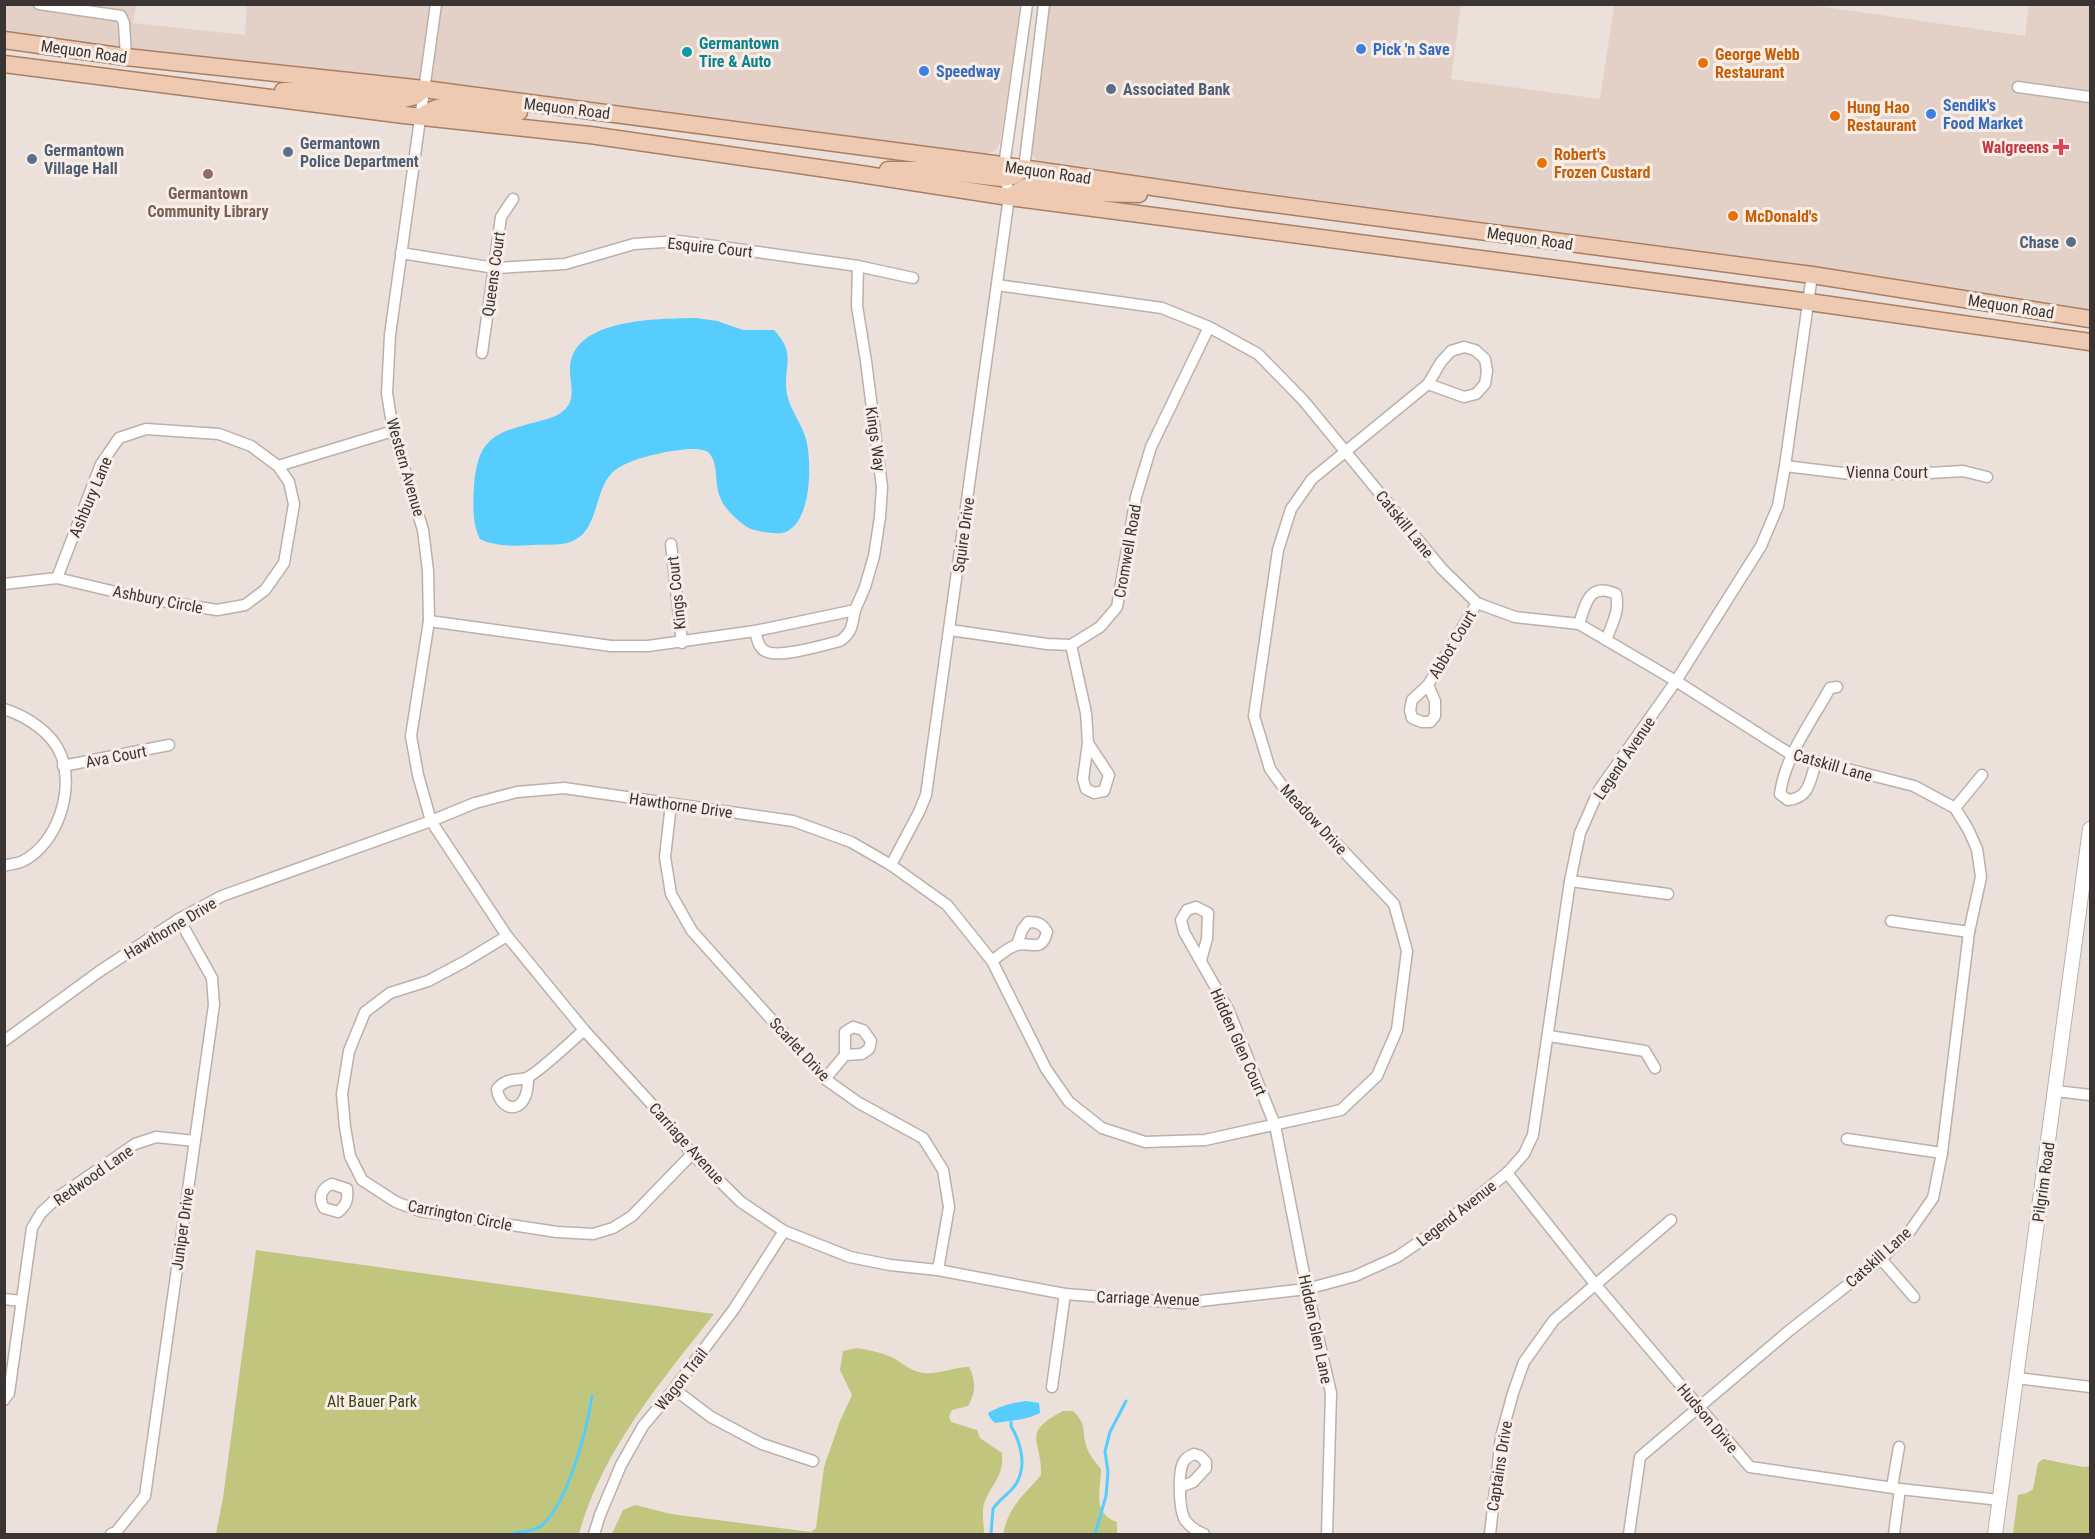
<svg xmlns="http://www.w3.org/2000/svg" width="2095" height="1539" viewBox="0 0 2095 1539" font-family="'Roboto Condensed',sans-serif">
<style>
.built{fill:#e3d1c7}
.green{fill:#c0c67e}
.water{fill:#57cdfe}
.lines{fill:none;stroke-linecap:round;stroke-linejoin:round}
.stream{stroke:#57cdfe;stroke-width:3}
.minor-casing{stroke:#bbb0aa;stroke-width:13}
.tertiary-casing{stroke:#bbb0aa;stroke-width:16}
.primary-casing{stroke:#a97e64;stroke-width:19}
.minor{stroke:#fff;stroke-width:10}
.tertiary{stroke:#fff;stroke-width:14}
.primary{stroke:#efcab2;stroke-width:16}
.shop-dot{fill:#3f7fe0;stroke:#f9eee7;stroke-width:2}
.culture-dot{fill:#0f9aa8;stroke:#f9eee7;stroke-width:2}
.food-dot{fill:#e8710a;stroke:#f9eee7;stroke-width:2}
.service-dot{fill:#5c6f8a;stroke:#f9eee7;stroke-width:2}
.health-dot{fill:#e0444e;stroke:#f9eee7;stroke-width:2}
.education-dot{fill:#8d6e63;stroke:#f9eee7;stroke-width:2}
.labels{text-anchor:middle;stroke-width:6;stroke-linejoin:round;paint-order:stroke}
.culture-label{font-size:16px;font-weight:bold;fill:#0d838f;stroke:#f9eee7;text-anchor:start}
.shop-label{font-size:16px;font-weight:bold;fill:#366cbe;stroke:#f9eee7;text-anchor:start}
.street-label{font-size:16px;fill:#3a3533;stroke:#f9eee7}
.food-label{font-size:16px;font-weight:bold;fill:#c56008;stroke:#f9eee7;text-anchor:start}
.service-label{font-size:16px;font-weight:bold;fill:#4e5e75;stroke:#f9eee7;text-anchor:start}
.health-label{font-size:16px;font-weight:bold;fill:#be3a42;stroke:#f9eee7;text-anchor:end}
.education-label{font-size:16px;font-weight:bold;fill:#785e54;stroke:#f9eee7}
.park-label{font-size:16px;fill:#3e4016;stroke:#f9eee7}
</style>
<rect width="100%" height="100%" fill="#ebe0da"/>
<g class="built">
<polygon points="5,4 136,5 133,23 245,35 247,4 1021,5 1000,142 996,151 982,154 511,91 396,77 318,73 5,35"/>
<polygon points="1048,5 1461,5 1451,79 1600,99 1614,5 1811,5 2025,36 2029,5 2090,5 2090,310 2035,303 1786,262 1045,164 1038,161 1031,153"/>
</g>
<g class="green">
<path d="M256,1250L714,1314C661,1382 602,1450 579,1534H216L223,1498Z"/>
<path d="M857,1348C868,1350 879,1352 889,1356C901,1361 909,1371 923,1373C938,1375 953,1367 969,1367C976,1380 976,1393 968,1406L952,1410L949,1416L951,1422L977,1430L980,1438L1002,1453C1004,1476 993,1482 985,1501C981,1510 984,1525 984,1534H612L623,1510L635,1505L671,1514L811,1532L816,1528L824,1467L840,1421L852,1395L840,1370L843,1351Z"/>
<path d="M1063,1411H1073C1088,1425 1081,1431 1087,1448C1090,1456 1096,1463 1101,1469C1101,1490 1091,1513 1117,1522V1534H1003C1010,1504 1022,1498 1041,1475C1042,1438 1020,1434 1063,1411Z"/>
<polygon points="2043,1459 2083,1467 2090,1466 2090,1534 2013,1534 2018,1495 2027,1493 2033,1489 2038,1463"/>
</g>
<g class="water">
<path d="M696,318L717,321L743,330H774C798,356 782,366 787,394C790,410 802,424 806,439C812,463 812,520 786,532C778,535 763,532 755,530C749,529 744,525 739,521C732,515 723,506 720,497C714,483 719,464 709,453C699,443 651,455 638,459C629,462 617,467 611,474C593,494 599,532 570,542C560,546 544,544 533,545C516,546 496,547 480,539C472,523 473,504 474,486C478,438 494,433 536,422C544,420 556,417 562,412C577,401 570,385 570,370C570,317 660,319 696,318Z"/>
<path d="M1026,1401L1039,1403L1040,1413C1023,1421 1013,1420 995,1423L990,1418L988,1413C1000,1406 1012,1403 1026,1401Z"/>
</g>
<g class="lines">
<g class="stream">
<path d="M510,1534C520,1531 533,1532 541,1526C568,1504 587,1429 592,1396"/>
<path d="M991,1534L993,1509C998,1501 1006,1496 1013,1488C1028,1470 1022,1445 1011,1426V1422"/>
<polyline points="1095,1534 1106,1496 1108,1472 1105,1451 1110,1432 1126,1401"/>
</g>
<g class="minor-casing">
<g id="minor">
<polyline points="39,4 121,16 124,23 126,57"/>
<polyline points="436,4 390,335 387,393 393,431 423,530 428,571 429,621 411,736 418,775 431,821 507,936 584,1030 657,1110 692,1154 741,1202 784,1231 850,1257 890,1265 938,1270 1065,1294 1182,1303 1307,1289 1355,1276 1397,1257 1434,1232 1507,1173 1524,1154 1533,1135 1570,881 1580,833 1599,790 1676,681 1761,546 1778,506 1785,466 1812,275"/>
<polyline points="2018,87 2090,97"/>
<polyline points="1022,173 1024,169 1044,4"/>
<polyline points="401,253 495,268 565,264 634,244 679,241 858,266 913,278"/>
<polyline points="997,285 1162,308 1209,327 1258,354 1303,400 1442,569 1477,603 1515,617 1579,624 1676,681 1792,755 1914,786 1955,808 1968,829 1977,849 1981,877 1969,932 1942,1153 1933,1198 1910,1231 1881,1259 1790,1330 1640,1457 1629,1534"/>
<polyline points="482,353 501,217 513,199"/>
<polyline points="278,466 393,431"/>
<polyline points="1785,466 1851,474 1912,474 1963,471 1987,477"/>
<polyline points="671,544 682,643"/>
<polyline points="4,584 57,578 101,464 119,438 146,429 219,434 251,446 278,466 289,482 294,504 284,563 265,590 245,605 217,610 137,597 57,578"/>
<polyline points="429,621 611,646 648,646 755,631 855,610 865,587 874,556 880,517 882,487 866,361 857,306 858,266"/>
<path d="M1579,624C1586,603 1589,582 1616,594C1620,611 1612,624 1606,640"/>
<polyline points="950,630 1047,644 1071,645 1100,627 1117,607 1136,497 1151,447 1209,327"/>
<path d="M755,631C757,638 758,647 765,651C778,659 824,645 840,641C853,632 852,624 855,610"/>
<polyline points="1071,645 1086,713 1088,743 1083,779 1086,789 1094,793 1104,791 1109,775 1088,743"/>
<polyline points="1428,685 1435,701 1435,716 1430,722 1422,722 1412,718 1410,710 1412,700 1428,685 1477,603"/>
<path d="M4,709C26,716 52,732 61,755C75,790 57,844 23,861C17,864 10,864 4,866"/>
<path d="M1816,762C1810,780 1810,798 1788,800L1780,794C1785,756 1812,721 1830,688L1837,687"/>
<polyline points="63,766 169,745"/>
<polyline points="671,804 665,857 671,894 692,931 825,1079 859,1103 923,1138 943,1170 949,1207 938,1270"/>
<polyline points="1955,808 1982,775"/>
<polyline points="891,865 919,812 926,795 1009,197 1004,166 1027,4"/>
<polyline points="1570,881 1668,894"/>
<polyline points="1891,921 1969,932"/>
<polyline points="507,936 464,962 428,981 390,993 365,1012 349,1051 342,1094 345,1127 350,1156 362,1180 396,1202 420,1211 557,1232 593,1234 613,1228 632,1216 692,1154"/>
<polyline points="1201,960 1207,939 1208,913 1196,907 1187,910 1181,920 1184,932 1228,1009 1275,1125 1307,1289 1331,1393 1327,1534"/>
<path d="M992,961C999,956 1008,947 1017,945C1032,941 1041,954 1047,932C1042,923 1037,922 1028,922L1022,930L1017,945"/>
<polyline points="1549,1036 1645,1051 1655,1068"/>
<polyline points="4,1041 100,971 179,919 222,896 431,821 475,803 517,792 564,788 793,821 851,842 891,865 947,905 992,961 1046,1069 1069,1102 1102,1128 1145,1142 1205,1140 1341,1110 1377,1076 1397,1030 1407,951 1394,904 1287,792 1270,769 1254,716 1278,550 1291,509 1312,479 1428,384 1441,362 1451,351 1464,347 1475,350 1485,359 1487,371 1485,384 1476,394 1464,397 1428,384"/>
<path d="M528,1077C528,1083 528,1091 525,1097C517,1115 499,1107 497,1089C506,1078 514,1081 526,1078C536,1075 574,1039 584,1030"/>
<polyline points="825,1079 845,1055 845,1032 853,1027 863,1030 871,1041 869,1049 862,1054 845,1055"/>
<polyline points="2056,1091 2090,1095"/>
<polyline points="1847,1139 1942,1153"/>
<polyline points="1507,1173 1595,1284 1750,1467 1900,1489 2000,1500"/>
<path d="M332,1184L347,1189C348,1199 347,1205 338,1212L324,1208C318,1198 321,1188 332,1184Z"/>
<polyline points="1881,1259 1914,1297"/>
<polyline points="4,1299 21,1301"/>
<polyline points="2017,1378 2090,1387"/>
<polyline points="1052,1387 1065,1294"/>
<polyline points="674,1389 711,1417 762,1444 813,1461"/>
<polyline points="4,1400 9,1393 32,1228 41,1213 58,1197 135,1144 156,1137 195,1141"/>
<path d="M1180,1487L1193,1482L1206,1468V1462L1200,1456L1194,1454C1189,1456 1185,1458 1183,1463C1178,1473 1179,1510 1185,1520C1190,1527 1196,1531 1204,1534"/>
<polyline points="1892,1487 1899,1447"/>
<polyline points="111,1534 116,1532 145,1496 214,1005 212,978 179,919"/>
<polyline points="594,1534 600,1515 621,1465 643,1426 674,1389 734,1309 784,1231"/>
<polyline points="1490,1534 1501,1437 1513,1393 1524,1362 1554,1320 1671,1220"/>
<polyline points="1894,1534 1900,1489"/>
</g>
</g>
<g class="tertiary-casing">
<polyline id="tertiary" points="1995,1534 2090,829"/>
</g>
<g class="primary-casing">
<g id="primary">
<polyline points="4,40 126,57 424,89 994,164 1228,198 1812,275 2090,319"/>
<polyline points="4,64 404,115 590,135 854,173 1009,197 1809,302 2090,342"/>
<polyline points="283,91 322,91 404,99 416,96 424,89"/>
<path d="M421,117C439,101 459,107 480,110C493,111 506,111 519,112"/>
<polyline points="888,170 930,170 1001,178 1013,176 1024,169"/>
<polyline points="1009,197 1026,187 1037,185 1092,193 1139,194"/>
</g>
</g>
<use href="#minor" class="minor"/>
<use href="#tertiary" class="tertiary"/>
<use href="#primary" class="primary"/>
</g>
<g class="shop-dot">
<circle cx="1361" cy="49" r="6"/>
<circle cx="924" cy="71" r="6"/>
<circle cx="1931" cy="114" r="6"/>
</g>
<circle class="culture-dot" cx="687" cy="52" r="6"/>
<g class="food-dot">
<circle cx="1703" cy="63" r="6"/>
<circle cx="1835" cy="116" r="6"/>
<circle cx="1542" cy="163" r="6"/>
<circle cx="1733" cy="216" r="6"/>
</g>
<g class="service-dot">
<circle cx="1111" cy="89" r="6"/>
<circle cx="288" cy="152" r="6"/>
<circle cx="32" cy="159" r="6"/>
<circle cx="2071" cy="242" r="6"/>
</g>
<path class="health-dot" d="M2058 138h6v6h6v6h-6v6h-6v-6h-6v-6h6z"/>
<circle class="education-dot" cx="208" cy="174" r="6"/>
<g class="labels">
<g class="culture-label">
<text x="699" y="49">Germantown<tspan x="699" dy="18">Tire &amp; Auto</tspan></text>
</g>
<g class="shop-label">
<text x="1373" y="55">Pick 'n Save</text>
<text x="936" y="77">Speedway</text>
<text x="1943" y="111">Sendik's<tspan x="1943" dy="18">Food Market</tspan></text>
</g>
<g class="street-label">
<text transform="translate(84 51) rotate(8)" y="6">Mequon Road</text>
<text transform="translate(567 108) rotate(7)" y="6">Mequon Road</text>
<text transform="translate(1048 172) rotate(8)" y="6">Mequon Road</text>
<text transform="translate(1530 238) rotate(8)" y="6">Mequon Road</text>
<text transform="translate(710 247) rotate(6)" y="6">Esquire Court</text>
<text transform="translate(493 274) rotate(-82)" y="6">Queens Court</text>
<text transform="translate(2011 306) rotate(9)" y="6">Mequon Road</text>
<text transform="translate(876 439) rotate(82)" y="6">Kings Way</text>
<text transform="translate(406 467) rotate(74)" y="6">Western Avenue</text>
<text x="1887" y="478">Vienna Court</text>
<text transform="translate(90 497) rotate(-67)" y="6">Ashbury Lane</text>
<text transform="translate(1405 524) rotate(51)" y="6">Catskill Lane</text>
<text transform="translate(963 535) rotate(-82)" y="6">Squire Drive</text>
<text transform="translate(1127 551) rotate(-80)" y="6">Cromwell Road</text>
<text transform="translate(676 593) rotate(-96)" y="6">Kings Court</text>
<text transform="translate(158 599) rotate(11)" y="6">Ashbury Circle</text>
<text transform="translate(1452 644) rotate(-59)" y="6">Abbot Court</text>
<text transform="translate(116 756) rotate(-11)" y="6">Ava Court</text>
<text transform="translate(1624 758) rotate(-56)" y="6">Legend Avenue</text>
<text transform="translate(1833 765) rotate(16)" y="6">Catskill Lane</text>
<text transform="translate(681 805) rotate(8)" y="6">Hawthorne Drive</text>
<text transform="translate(1314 819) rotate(47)" y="6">Meadow Drive</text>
<text transform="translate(170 928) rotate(-31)" y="6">Hawthorne Drive</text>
<text transform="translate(1239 1042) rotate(66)" y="6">Hidden Glen Court</text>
<text transform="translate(800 1049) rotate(47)" y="6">Scarlet Drive</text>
<text transform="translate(687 1143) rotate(48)" y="6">Carriage Avenue</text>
<text transform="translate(93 1175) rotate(-35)" y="6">Redwood Lane</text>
<text transform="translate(2043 1182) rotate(-82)" y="6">Pilgrim Road</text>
<text transform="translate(1456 1213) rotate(-38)" y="6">Legend Avenue</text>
<text transform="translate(460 1215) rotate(11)" y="6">Carrington Circle</text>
<text transform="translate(182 1229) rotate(-82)" y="6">Juniper Drive</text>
<text transform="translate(1878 1257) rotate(-42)" y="6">Catskill Lane</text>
<text transform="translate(1148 1298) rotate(2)" y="6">Carriage Avenue</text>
<text transform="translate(1316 1329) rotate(78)" y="6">Hidden Glen Lane</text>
<text transform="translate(681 1379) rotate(-52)" y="6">Wagon Trail</text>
<text transform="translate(1708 1418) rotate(50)" y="6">Hudson Drive</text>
<text transform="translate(1499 1466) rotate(-81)" y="6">Captains Drive</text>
</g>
<g class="food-label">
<text x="1715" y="60">George Webb<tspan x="1715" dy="18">Restaurant</tspan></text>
<text x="1847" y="113">Hung Hao<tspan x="1847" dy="18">Restaurant</tspan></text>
<text x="1554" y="160">Robert's<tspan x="1554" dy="18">Frozen Custard</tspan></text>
<text x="1745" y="222">McDonald's</text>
</g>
<g class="service-label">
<text x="1123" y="95">Associated Bank</text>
<text x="300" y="149">Germantown<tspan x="300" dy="18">Police Department</tspan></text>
<text x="44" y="156">Germantown<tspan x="44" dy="18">Village Hall</tspan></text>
<text x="2059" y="248" text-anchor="end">Chase</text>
</g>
<g class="health-label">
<text x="2049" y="153">Walgreens</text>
</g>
<g class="education-label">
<text x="208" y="199">Germantown<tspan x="208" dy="18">Community Library</tspan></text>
</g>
<g class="park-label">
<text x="372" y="1407">Alt Bauer Park</text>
</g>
</g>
<rect width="2095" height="1539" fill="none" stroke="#3a3533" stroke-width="12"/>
</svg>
